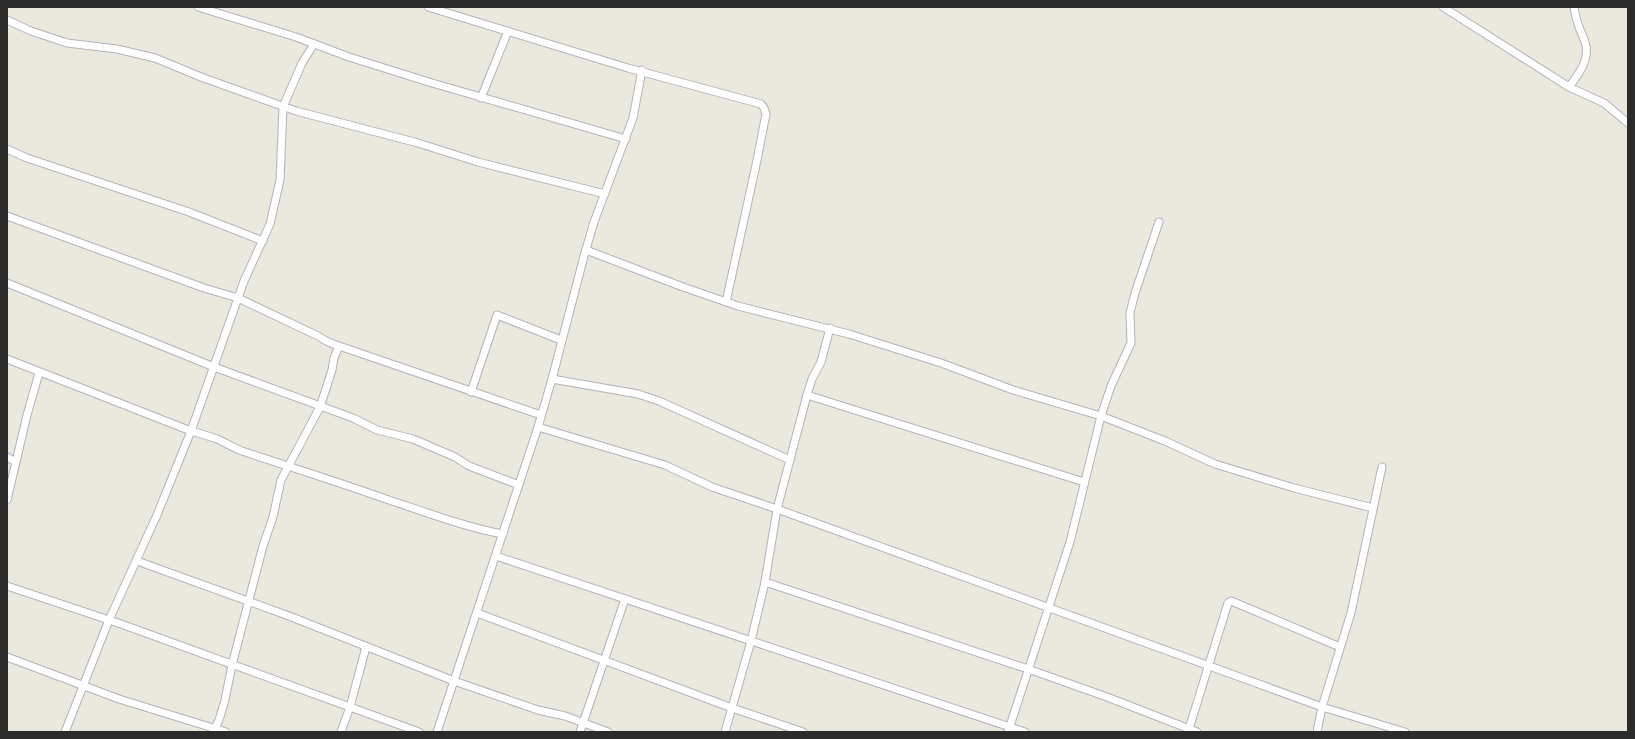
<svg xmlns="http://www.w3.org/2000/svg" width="1635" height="739" viewBox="0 0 1635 739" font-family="'Golos Text',sans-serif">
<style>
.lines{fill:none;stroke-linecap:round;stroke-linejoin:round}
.street-casing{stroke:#b2b2bd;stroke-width:9}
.street{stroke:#fff;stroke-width:7}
</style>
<rect width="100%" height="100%" fill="#ebe8de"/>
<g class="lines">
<g class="street-casing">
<g id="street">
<polyline points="198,7 296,37 349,57 432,83 626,139"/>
<polyline points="428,7 628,68 761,104 764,108 766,114 756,165 726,302"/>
<polyline points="1443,7 1569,87 1604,103 1628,123"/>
<polyline points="7,20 31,31 67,43 117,49 155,58 201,77 296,111 418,143 478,162 605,194"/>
<polyline points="642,70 633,118 594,222 584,256 552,379 538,427 665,465 712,487 777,509 1322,707 1405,732"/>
<path d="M1569,87C1578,75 1591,59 1585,42C1580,28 1576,24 1574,7"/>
<polyline points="481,98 508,31"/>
<polyline points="7,149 27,158 189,212 263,241"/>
<polyline points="7,216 204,288 238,298 318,336 328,342 339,346 334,358 332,370 320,407 281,480 273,517 263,546 232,665 225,700 219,720 213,732"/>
<polyline points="586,250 683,287 738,306 849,334 941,363 1013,390 1101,416 1165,441 1215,464 1294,488 1373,508"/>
<polyline points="7,283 214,367 353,418 377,430 413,439 455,457 469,466 519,485"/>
<polyline points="339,346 541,415"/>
<path d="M7,359L191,431C199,433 208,436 217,439C225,442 233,448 242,451C290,467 338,482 386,499C423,511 464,527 503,534"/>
<polyline points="552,379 638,394 659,401 790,460"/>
<polyline points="471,392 497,315 561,340"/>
<polyline points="807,395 1084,482"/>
<polyline points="7,457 16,462"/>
<polyline points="7,500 27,415 39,373"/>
<polyline points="496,556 1025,732"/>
<polyline points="137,561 289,616 454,681 538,710 565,716 608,732"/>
<polyline points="765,582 1028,669 1107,697 1197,732"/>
<polyline points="7,586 121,624 419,732"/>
<polyline points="477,613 732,708 803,732"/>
<polyline points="7,657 119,699 226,732"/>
<polyline points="65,732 109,620 157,515 191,431 244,281 270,224 280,180 283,107 302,63 314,44"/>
<polyline points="341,732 350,707 366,647"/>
<polyline points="437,732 538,427"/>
<polyline points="580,732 625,599"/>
<polyline points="725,732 751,641 765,582 777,509 807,395 812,379 821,362 830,328"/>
<polyline points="1008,732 1070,542 1101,416 1111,386 1131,343 1130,313 1135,293 1159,222"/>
<polyline points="1188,732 1228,603 1231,601 1236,603 1340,647"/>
<polyline points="1317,732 1322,707 1351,613 1382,467"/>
</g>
</g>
<use href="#street" class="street"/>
</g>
<rect width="1635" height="739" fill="none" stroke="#2b2b2b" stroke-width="16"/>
</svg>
